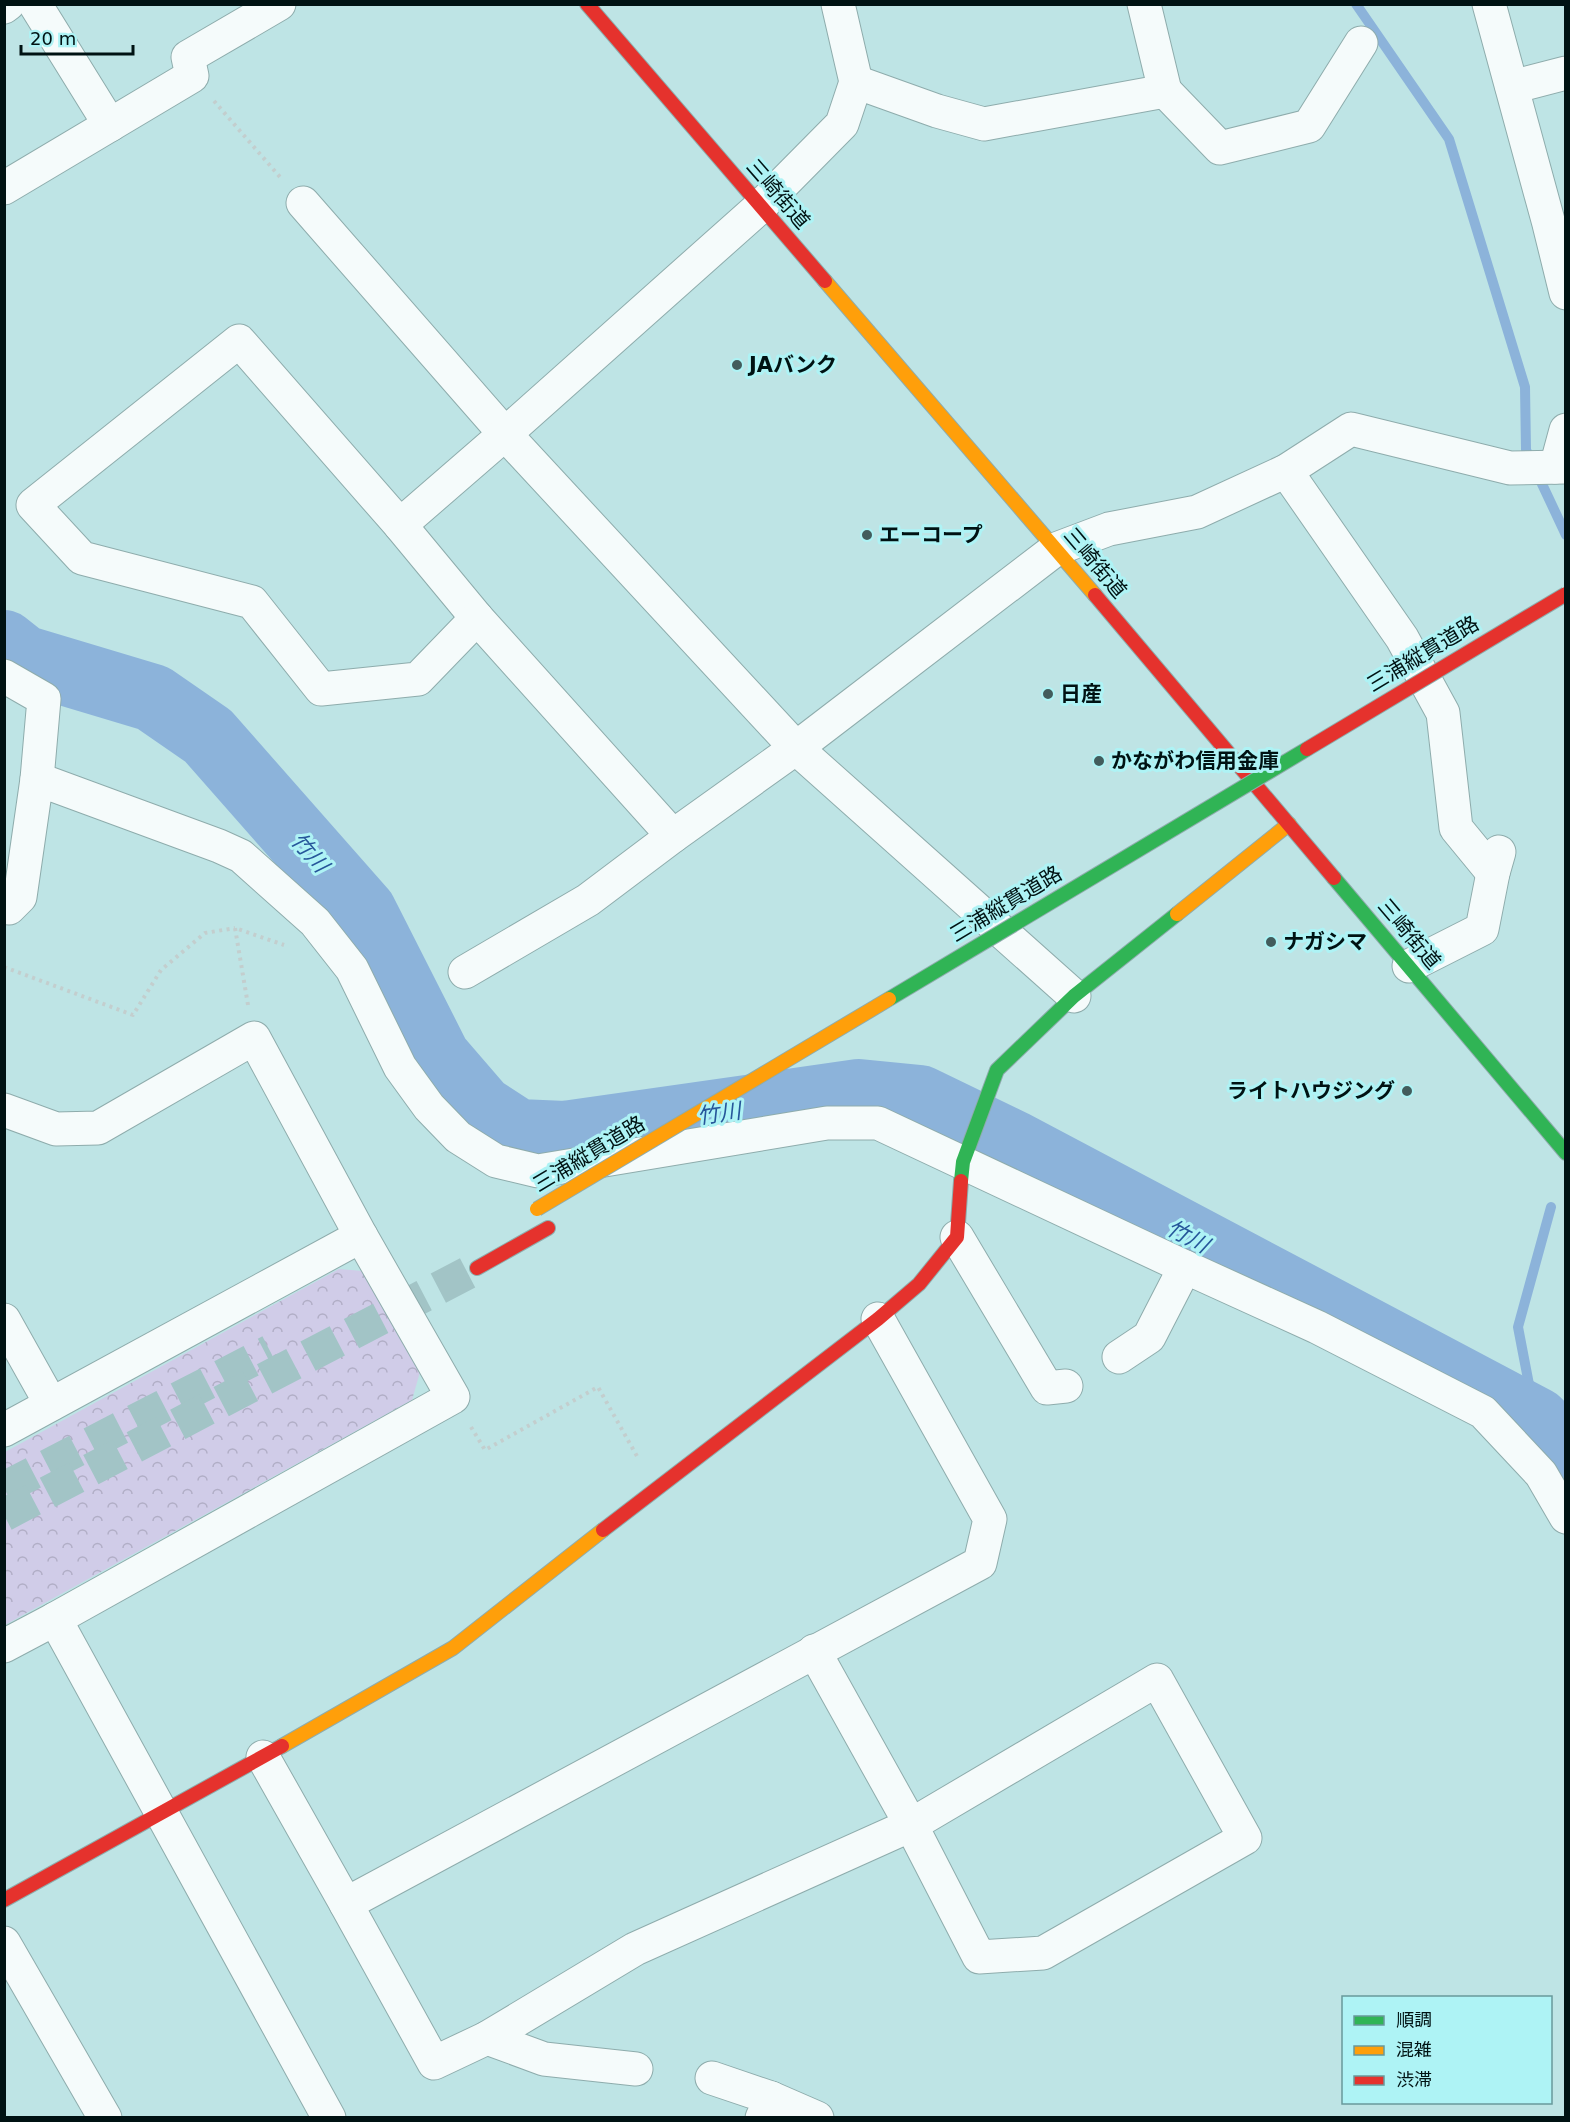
<svg xmlns="http://www.w3.org/2000/svg" width="1570" height="2122" viewBox="0 0 1570 2122" font-family="'DejaVu Sans','Noto Sans JP',sans-serif">
<style>
.park{fill:url(#park-crowns)}
.lines{fill:none;stroke-linecap:round;stroke-linejoin:round}
.stream{stroke:#8cb3da;stroke-width:10}
.river{stroke:#8cb3da;stroke-width:68}
.highway-tunnel{stroke:#a2c4c6;stroke-width:33;stroke-dasharray:33 16;stroke-linecap:butt}
.street-casing{stroke:#8eacac;stroke-width:35}
.fast-casing{stroke:#8eacac;stroke-width:16}
.slow-casing{stroke:#8eacac;stroke-width:16}
.jam-casing{stroke:#8eacac;stroke-width:16}
.path{stroke:#c3cece;stroke-width:4;stroke-dasharray:3 4.5;stroke-linecap:butt}
.street{stroke:#f5fbfb;stroke-width:33}
.fast{stroke:#30b455;stroke-width:14}
.slow{stroke:#ff9f0a;stroke-width:14}
.jam{stroke:#e5322d;stroke-width:14}
.fast-bridge-casing{stroke:#8eacac;stroke-width:16;stroke-linecap:butt}
.slow-bridge-casing{stroke:#8eacac;stroke-width:16;stroke-linecap:butt}
.jam-bridge-casing{stroke:#8eacac;stroke-width:16;stroke-linecap:butt}
.fast-bridge{stroke:#30b455;stroke-width:14}
.slow-bridge{stroke:#ff9f0a;stroke-width:14}
.jam-bridge{stroke:#e5322d;stroke-width:14}
.poi-dot{fill:#425c5c;stroke:#aef3f5;stroke-width:2}
.labels{text-anchor:middle;stroke-width:6;stroke-linejoin:round;paint-order:stroke}
.street-label{font-size:21px;fill:#001213;stroke:#aef3f5}
.poi-label{font-size:21px;font-weight:bold;fill:#001213;stroke:#aef3f5;text-anchor:start}
.water-label{font-size:22px;font-style:italic;fill:#26569a;stroke:#aef3f5}
</style>
<defs>
<pattern id="park-crowns" width="20" height="18" patternUnits="userSpaceOnUse" patternTransform="scale(1.5)"><rect width="20" height="18" fill="#d0cce8"/><path d="M2 6a3 3 0 1 1 6 0M12 15a3 3 0 1 1 6 0" fill="none" stroke="#b1aec6"/></pattern>
</defs>
<rect width="100%" height="100%" fill="#bee4e5"/>
<polygon class="park" points="339,1269 363,1271 420,1372 412,1400 5,1625 5,1452"/>
<g class="lines">
<g class="stream">
<polyline points="1356,4 1449,139 1525,387 1526,450 1566,535"/>
<polyline points="1536,1421 1518,1327 1551,1207"/>
</g>
<polyline class="river" points="4,644 23,659 153,698 208,736 363,912 437,1058 481,1109 518,1133 565,1135 859,1093 920,1099 1013,1144 1536,1421 1566,1450"/>
<g class="highway-tunnel">
<polyline points="4,1488 270,1351"/>
<polyline points="4,1515 477,1268"/>
</g>
<g class="street-casing">
<g id="street">
<polyline points="35,4 110,125"/>
<polyline points="838,4 856,82"/>
<polyline points="1489,4 1549,224 1566,293"/>
<polyline points="4,7 8,4"/>
<polyline points="1512,87 1566,73"/>
<polyline points="1165,91 1220,148 1309,126 1361,43"/>
<polyline points="4,188 192,76 188,57 279,4"/>
<polyline points="303,203 505,434 796,748 1074,996"/>
<polyline points="1556,467 1566,430"/>
<polyline points="1286,471 1402,638 1443,713 1456,828 1493,873"/>
<polyline points="400,525 477,618"/>
<polyline points="4,676 44,699 37,779"/>
<polyline points="673,836 477,618 418,679 321,689 252,602 82,558 33,505 239,341 400,525 505,434 761,206 842,124 856,82 937,111 984,124 1165,91 1144,4"/>
<polyline points="9,908 20,897 37,779 219,846 241,856 315,922 352,969 400,1067 429,1107 458,1137 496,1161 538,1171 827,1123 878,1123 1185,1267 1317,1327 1483,1412 1541,1474 1566,1517"/>
<polyline points="1409,966 1482,929 1493,873 1499,852"/>
<polyline points="465,972 588,900 673,836 796,748 1056,549 1109,529 1197,512 1286,471 1351,429 1510,468 1566,467"/>
<polyline points="4,1110 56,1129 98,1128 254,1038 361,1236"/>
<polyline points="957,1237 1047,1388 1066,1386"/>
<polyline points="4,1320 51,1404"/>
<polyline points="1119,1357 1149,1337 1185,1267"/>
<polyline points="4,1430 361,1236 453,1397 55,1619 329,2118"/>
<polyline points="4,1646 55,1619"/>
<polygon points="1157,1680 1245,1838 1043,1953 979,1957 911,1825"/>
<polyline points="263,1757 346,1904 980,1563 990,1519 878,1319"/>
<polyline points="346,1904 434,2063 487,2038 635,1949 911,1825 814,1651"/>
<polyline points="4,1943 105,2118"/>
<polyline points="487,2038 544,2059 636,2069"/>
<polyline points="712,2078 771,2098 762,2118"/>
<polyline points="771,2098 817,2118"/>
</g>
</g>
<g class="fast-casing">
<g id="fast">
<polyline points="1334,878 1566,1153"/>
<polyline points="961,1181 963,1162 997,1070 1074,996 1177,914"/>
</g>
</g>
<g class="slow-casing">
<g id="slow">
<polyline points="825,281 1095,595"/>
<polyline points="1177,914 1289,824"/>
<polyline points="282,1746 453,1648 603,1530"/>
</g>
</g>
<g class="jam-casing">
<g id="jam">
<polyline points="587,4 825,281"/>
<polyline points="1095,595 1334,878"/>
<polyline points="477,1268 548,1228"/>
<polyline points="603,1530 878,1319 919,1284 957,1237 961,1181"/>
<polyline points="4,1900 282,1746"/>
</g>
</g>
<g class="path">
<polyline points="214,101 280,177"/>
<polyline points="4,967 133,1015 161,970 205,933 235,928"/>
<polyline points="248,1005 235,928 284,945"/>
<polyline points="471,1427 485,1450 598,1387 638,1458"/>
</g>
<use href="#street" class="street"/>
<use href="#fast" class="fast"/>
<use href="#slow" class="slow"/>
<use href="#jam" class="jam"/>
<g class="fast-bridge-casing">
<polyline id="fast-bridge" points="889,999 1307,749"/>
</g>
<g class="slow-bridge-casing">
<polyline id="slow-bridge" points="537,1209 889,999"/>
</g>
<g class="jam-bridge-casing">
<polyline id="jam-bridge" points="1307,749 1566,594"/>
</g>
<use href="#fast-bridge" class="fast-bridge"/>
<use href="#slow-bridge" class="slow-bridge"/>
<use href="#jam-bridge" class="jam-bridge"/>
</g>
<g class="poi-dot">
<circle cx="737" cy="365" r="6"/>
<circle cx="867" cy="535" r="6"/>
<circle cx="1048" cy="694" r="6"/>
<circle cx="1099" cy="761" r="6"/>
<circle cx="1271" cy="942" r="6"/>
<circle cx="1407" cy="1091" r="6"/>
</g>
<g class="labels">
<g class="street-label">
<text transform="translate(778 194) rotate(49)" y="7">三崎街道</text>
<text transform="translate(1095 563) rotate(50)" y="7">三崎街道</text>
<text transform="translate(1423 654) rotate(-31)" y="7">三浦縦貫道路</text>
<text transform="translate(1006 904) rotate(-31)" y="7">三浦縦貫道路</text>
<text transform="translate(1409 934) rotate(50)" y="7">三崎街道</text>
<text transform="translate(589 1154) rotate(-31)" y="7">三浦縦貫道路</text>
</g>
<g class="poi-label">
<text x="749" y="372">JAバンク</text>
<text x="879" y="542">エーコープ</text>
<text x="1060" y="701">日産</text>
<text x="1111" y="768">かながわ信用金庫</text>
<text x="1283" y="949">ナガシマ</text>
<text x="1395" y="1098" text-anchor="end">ライトハウジング</text>
</g>
<g class="water-label">
<text transform="translate(310 852) rotate(49)" y="8">竹川</text>
<text transform="translate(719 1113) rotate(-8)" y="8">竹川</text>
<text transform="translate(1188 1236) rotate(28)" y="8">竹川</text>
</g>
</g>
<rect width="1570" height="2122" fill="none" stroke="#001213" stroke-width="12"/>
<rect x="1342" y="1996" width="210" height="108" fill="#aef3f5" stroke="#68999b" stroke-width="1.5"/>
<rect x="1354" y="2016" width="30" height="9" fill="#30b455" stroke="#68999b" stroke-width="1.5"/>
<text x="1396" y="2026" font-size="18" fill="#001213">順調</text>
<rect x="1354" y="2046" width="30" height="9" fill="#ff9f0a" stroke="#68999b" stroke-width="1.5"/>
<text x="1396" y="2056" font-size="18" fill="#001213">混雑</text>
<rect x="1354" y="2076" width="30" height="9" fill="#e5322d" stroke="#68999b" stroke-width="1.5"/>
<text x="1396" y="2086" font-size="18" fill="#001213">渋滞</text>
<path d="M21 45v9h112v-9" fill="none" stroke="#001213" stroke-width="3"/>
<text x="30" y="45" font-size="18" fill="#001213" stroke="#aef3f5" stroke-width="4.5" paint-order="stroke">20 m</text>
</svg>
